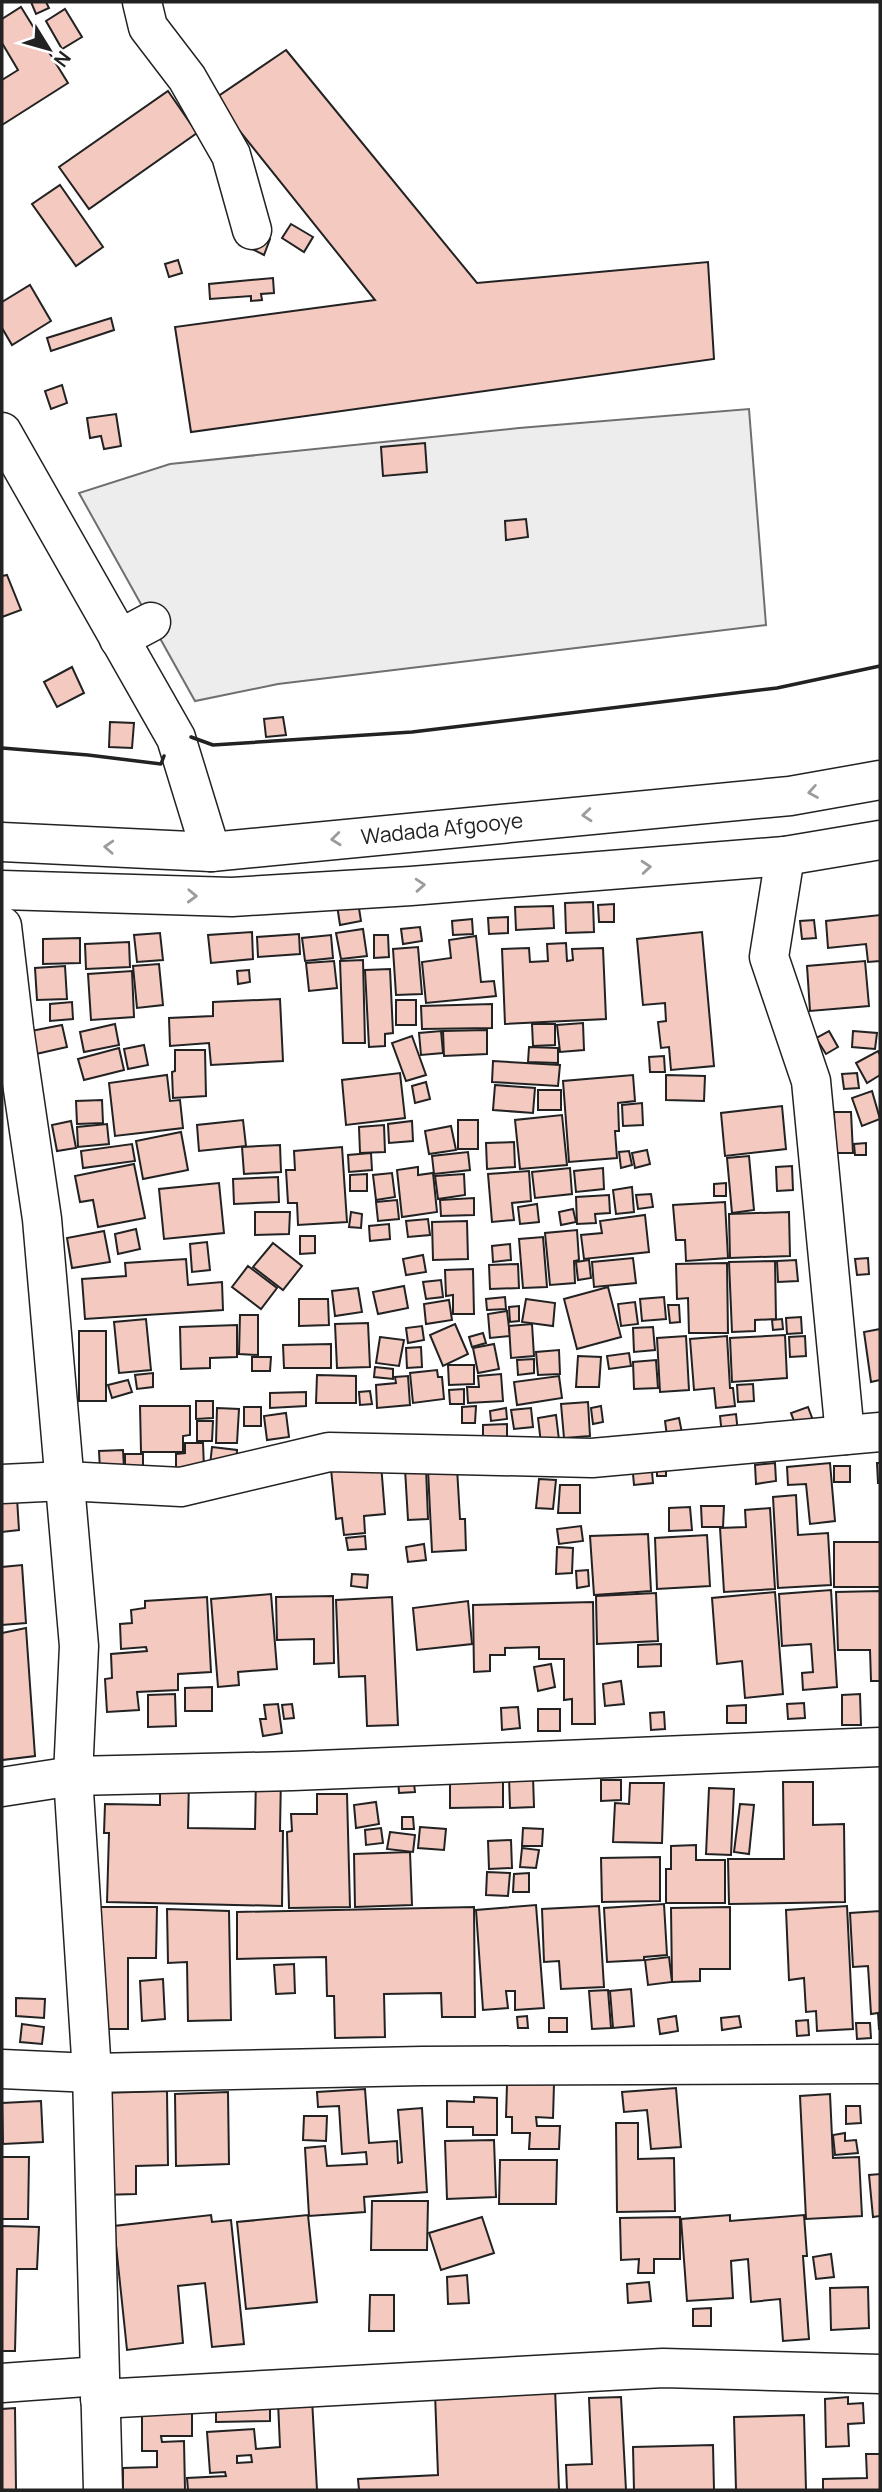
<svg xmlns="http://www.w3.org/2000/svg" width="882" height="2492" viewBox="0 0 882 2492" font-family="Manrope,sans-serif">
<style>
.parking{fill:#ededed;stroke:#6f6f6f;stroke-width:2}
.building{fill:#f3c9c0;stroke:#222;stroke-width:2;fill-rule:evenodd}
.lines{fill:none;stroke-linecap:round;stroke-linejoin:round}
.street-casing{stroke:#222;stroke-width:41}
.highway-casing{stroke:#222;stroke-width:41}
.street{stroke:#fff;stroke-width:38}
.highway{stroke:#fff;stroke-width:38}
.wall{stroke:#222;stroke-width:3.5}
.oneway{stroke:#9c9c9c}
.labels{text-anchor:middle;stroke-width:5;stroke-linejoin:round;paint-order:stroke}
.street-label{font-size:21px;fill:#222;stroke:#fff}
</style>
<rect width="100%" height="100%" fill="#fff"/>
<polygon class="parking" points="749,409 766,625 278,684 195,701 79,493 170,464 519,428"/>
<g class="building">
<polygon points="31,2 46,2 49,8 36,14"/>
<polygon points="21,7 68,83 2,125 2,80 18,70 2,43 2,19"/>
<polygon points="65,9 82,37 62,49 46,21"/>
<polygon points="286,50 477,283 708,262 714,359 191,432 175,327 375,300 214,99"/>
<polygon points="168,91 197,133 89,209 59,167"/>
<polygon points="60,185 103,247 76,266 32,204"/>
<polygon points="291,224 313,237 304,252 282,238"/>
<polygon points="247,228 270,239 264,255 240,243"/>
<polygon points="178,260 182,273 169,277 165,264"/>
<polygon points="273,278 274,293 261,294 262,300 251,301 251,296 210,299 209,284"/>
<polygon points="30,285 51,321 12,345 2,328 2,302"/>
<polygon points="111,318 114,330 51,351 47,338"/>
<polygon points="62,385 67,403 51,409 45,391"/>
<polygon points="116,414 121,446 104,449 101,436 90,438 87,418"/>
<polygon points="425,443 427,472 383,476 381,447"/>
<polygon points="526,519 528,537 506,540 505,521"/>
<polygon points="7,575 21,610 2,617 2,576"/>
<polygon points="72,667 84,693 57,707 44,682"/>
<polygon points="283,717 286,735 266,737 264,719"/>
<polygon points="110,722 134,723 132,748 109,747"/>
<polygon points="358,902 361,921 340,925 337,905"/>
<polygon points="593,902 594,932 566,933 565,903"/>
<polygon points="614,904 614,922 599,922 598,905"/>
<polygon points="553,906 554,928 516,930 515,907"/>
<polygon points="880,915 880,961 868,962 866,944 828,948 826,921"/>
<polygon points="508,917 508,933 489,934 488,918"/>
<polygon points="472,919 473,934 453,935 452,921"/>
<polygon points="814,920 816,938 802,939 800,921"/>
<polygon points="420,927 422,941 403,944 401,929"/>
<polygon points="363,929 367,956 341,959 336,933"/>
<polygon points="252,932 253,959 211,963 208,935"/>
<polygon points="702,932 714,1066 671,1070 669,1047 661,1048 658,1022 666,1021 665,1003 643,1005 637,939"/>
<polygon points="160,933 163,960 137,962 134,935"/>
<polygon points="299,934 300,954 258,957 257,937"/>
<polygon points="331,935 333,958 305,961 302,938"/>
<polygon points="374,935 388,935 389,957 374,958"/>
<polygon points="476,936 481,982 494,981 496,996 426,1003 422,962 451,958 449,940"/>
<polygon points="80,938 80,963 43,964 43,939"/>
<polygon points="129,942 130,967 86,969 85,944"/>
<polygon points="566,943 567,961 573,960 572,949 603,948 606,1019 505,1024 502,949 529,948 530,962 548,961 547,944"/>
<polygon points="418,947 422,994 396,995 393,949"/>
<polygon points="363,960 365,1043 343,1043 340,961"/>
<polygon points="334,961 337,988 309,991 306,963"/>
<polygon points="865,961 869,1006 810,1011 807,966"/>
<polygon points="159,964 163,1005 137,1008 133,966"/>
<polygon points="65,966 67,999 37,1000 35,968"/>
<polygon points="390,969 393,1033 385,1034 385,1046 369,1047 365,970"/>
<polygon points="249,970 250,982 238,984 237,971"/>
<polygon points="132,971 134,1017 91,1020 88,974"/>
<polygon points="280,999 283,1061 211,1065 209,1043 170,1046 169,1018 213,1016 213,1002"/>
<rect x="396" y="1000" width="20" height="25"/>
<polygon points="72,1002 73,1019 50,1021 50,1004"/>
<polygon points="492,1004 492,1028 422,1029 421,1006"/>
<polygon points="583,1023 584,1050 560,1052 557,1025"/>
<polygon points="115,1024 119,1045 84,1052 80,1032"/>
<polygon points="532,1024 555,1024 555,1045 533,1046"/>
<polygon points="62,1025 67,1047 36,1054 31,1031"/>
<polygon points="487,1030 487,1054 444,1056 443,1031"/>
<polygon points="441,1031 443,1053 421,1055 419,1033"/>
<polygon points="829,1031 838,1047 826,1054 816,1038"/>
<polygon points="853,1031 877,1033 875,1049 852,1047"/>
<polygon points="412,1036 426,1075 406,1081 392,1043"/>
<polygon points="144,1045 148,1065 128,1069 124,1049"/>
<polygon points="529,1047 558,1048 558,1063 528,1062"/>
<polygon points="119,1048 124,1070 84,1080 78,1059"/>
<polygon points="175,1050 205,1050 206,1096 173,1098 172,1072 175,1071"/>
<polygon points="878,1051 880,1055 880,1075 867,1083 856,1063"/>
<polygon points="664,1056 665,1072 650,1072 649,1057"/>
<polygon points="493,1061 560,1065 558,1086 492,1082"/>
<polygon points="400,1073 405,1118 346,1125 342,1080"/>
<polygon points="857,1073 859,1088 844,1089 842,1074"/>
<polygon points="167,1075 170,1101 180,1100 183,1128 115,1136 109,1083"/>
<polygon points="633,1075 635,1101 618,1103 619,1131 615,1131 617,1158 569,1162 563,1081"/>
<polygon points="666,1075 705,1076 704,1101 666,1100"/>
<polygon points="426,1082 430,1099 415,1103 412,1086"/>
<polygon points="495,1085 535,1088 533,1113 493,1110"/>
<rect x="538" y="1090" width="23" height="20"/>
<polygon points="872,1091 880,1119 862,1126 852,1098"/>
<polygon points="102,1100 103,1123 77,1124 76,1101"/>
<polygon points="642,1103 643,1125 623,1126 622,1105"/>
<polygon points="782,1106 786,1149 725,1156 721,1113"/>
<polygon points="834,1112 851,1112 853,1153 835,1153"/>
<polygon points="562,1115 567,1165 520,1169 515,1120"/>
<polygon points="243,1120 246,1146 199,1151 197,1125"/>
<rect x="458" y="1120" width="20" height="29"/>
<polygon points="71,1121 76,1148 57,1151 52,1125"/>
<polygon points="412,1121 413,1141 389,1143 388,1124"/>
<polygon points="107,1124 109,1144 78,1147 77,1127"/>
<polygon points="384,1125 385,1152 360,1153 359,1127"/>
<polygon points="451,1126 456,1150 429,1154 425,1131"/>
<polygon points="181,1132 188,1170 143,1179 136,1141"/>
<polygon points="514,1142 515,1167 487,1169 486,1143"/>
<polygon points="866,1143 866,1155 855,1155 854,1144"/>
<polygon points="132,1144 135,1161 83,1168 81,1151"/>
<polygon points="280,1145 281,1172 244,1174 242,1147"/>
<polygon points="342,1147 347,1222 298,1225 297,1203 288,1203 286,1170 295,1170 294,1151"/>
<polygon points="647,1150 650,1164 635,1168 632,1153"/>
<polygon points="629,1151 632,1165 621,1168 619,1152"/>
<polygon points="468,1152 470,1170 434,1174 432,1156"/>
<polygon points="371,1153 372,1170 349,1172 348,1155"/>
<polygon points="749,1156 754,1210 732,1213 727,1158"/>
<polygon points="134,1164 145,1218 98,1227 93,1200 80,1202 75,1176"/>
<polygon points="792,1166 793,1190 777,1191 776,1167"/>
<polygon points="418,1167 418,1175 433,1173 437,1212 402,1217 397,1170"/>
<polygon points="570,1168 572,1194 535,1198 532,1172"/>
<polygon points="603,1168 604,1189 576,1192 574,1171"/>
<polygon points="529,1171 531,1201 512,1203 514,1220 492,1222 488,1174"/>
<polygon points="392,1173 395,1197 376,1200 373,1175"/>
<polygon points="367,1174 367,1191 350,1191 350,1175"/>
<polygon points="464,1174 465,1195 438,1199 435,1176"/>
<polygon points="278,1177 279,1202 234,1204 233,1179"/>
<polygon points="219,1183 224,1233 164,1239 159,1189"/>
<polygon points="726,1183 726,1196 714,1196 714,1184"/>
<polygon points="632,1187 634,1212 616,1214 613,1190"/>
<polygon points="651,1194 653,1207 638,1209 636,1195"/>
<polygon points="609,1195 610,1213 595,1214 596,1223 577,1224 576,1197"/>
<polygon points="474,1198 474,1215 441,1216 440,1200"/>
<polygon points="397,1200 399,1219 378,1221 376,1202"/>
<polygon points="725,1202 728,1258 686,1261 685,1240 676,1240 673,1205"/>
<polygon points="537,1204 539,1222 520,1224 518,1207"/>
<polygon points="573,1209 576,1222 561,1225 559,1212"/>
<polygon points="255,1212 290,1212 289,1234 255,1235"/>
<polygon points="351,1212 362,1214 361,1228 349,1227"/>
<polygon points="789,1212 790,1256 730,1258 729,1214"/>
<polygon points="645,1215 649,1252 584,1259 581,1235 602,1233 600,1221"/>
<polygon points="428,1219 430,1235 408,1237 406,1221"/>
<polygon points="467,1221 468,1259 433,1260 432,1222"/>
<polygon points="389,1224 390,1239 370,1241 369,1226"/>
<polygon points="136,1229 140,1249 118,1254 115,1234"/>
<polygon points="577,1230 579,1260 574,1261 575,1283 550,1285 545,1233"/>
<polygon points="104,1231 110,1262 72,1268 67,1238"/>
<polygon points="300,1236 315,1236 315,1253 300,1254"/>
<polygon points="543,1237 547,1287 523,1288 519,1239"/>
<polygon points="207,1242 210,1270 192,1272 190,1244"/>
<polygon points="273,1243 302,1266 283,1290 253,1267"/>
<polygon points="510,1244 511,1260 493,1262 492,1246"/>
<polygon points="423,1255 426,1272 406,1275 403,1259"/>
<polygon points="633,1258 636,1283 594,1287 592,1262"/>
<polygon points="868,1258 869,1274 857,1275 855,1259"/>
<polygon points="186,1259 188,1285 222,1282 223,1310 85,1319 82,1279 126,1276 125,1263"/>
<polygon points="589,1260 591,1278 578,1280 576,1262"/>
<polygon points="796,1260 798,1281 778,1282 777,1261"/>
<polygon points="775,1261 776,1319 755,1320 755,1331 732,1332 729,1262"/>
<polygon points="727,1263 728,1333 689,1333 688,1298 677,1299 676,1264"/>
<polygon points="518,1264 519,1288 490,1289 489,1265"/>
<polygon points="248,1266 277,1288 261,1309 232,1287"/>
<polygon points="473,1269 474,1314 453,1314 453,1295 446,1296 445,1270"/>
<polygon points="441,1280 443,1297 426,1299 423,1282"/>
<polygon points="404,1286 408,1308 378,1314 373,1292"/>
<polygon points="608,1287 621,1337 577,1349 564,1299"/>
<polygon points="358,1288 362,1312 335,1316 332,1291"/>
<polygon points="505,1297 506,1309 487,1310 486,1299"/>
<polygon points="664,1297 666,1319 642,1321 640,1299"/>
<polygon points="299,1299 328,1299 329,1325 299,1326"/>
<polygon points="526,1299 555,1303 553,1326 522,1322"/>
<polygon points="449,1300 452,1320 426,1324 424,1304"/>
<polygon points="635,1302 638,1324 621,1326 618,1304"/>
<polygon points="668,1305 679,1305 680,1322 670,1323"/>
<polygon points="519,1306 519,1321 510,1322 509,1307"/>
<polygon points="507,1311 510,1336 490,1338 488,1314"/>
<polygon points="240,1315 258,1315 258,1355 239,1354"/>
<polygon points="801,1317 802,1333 787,1334 786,1318"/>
<polygon points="146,1319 151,1370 119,1373 114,1322"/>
<polygon points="782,1319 783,1329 773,1330 772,1320"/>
<polygon points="368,1323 370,1367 337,1368 335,1324"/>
<polygon points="455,1324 468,1354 443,1366 430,1335"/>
<polygon points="532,1324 534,1356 511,1358 509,1326"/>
<polygon points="237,1325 237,1357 210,1358 210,1368 181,1369 180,1327"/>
<polygon points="422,1326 424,1340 408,1343 406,1328"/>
<polygon points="653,1327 655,1350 634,1352 633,1328"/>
<polygon points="880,1329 880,1380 871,1382 864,1332"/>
<rect x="79" y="1331" width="27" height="70"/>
<polygon points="483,1333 486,1343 472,1347 469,1337"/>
<polygon points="785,1335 787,1378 732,1382 730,1338"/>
<polygon points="686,1336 689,1390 660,1392 657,1338"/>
<polygon points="727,1336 730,1388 733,1388 735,1406 716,1408 714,1388 694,1390 690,1339"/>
<polygon points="805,1336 806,1356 790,1357 789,1337"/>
<polygon points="380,1337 404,1340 399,1366 376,1363"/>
<polygon points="331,1344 331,1368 284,1368 283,1345"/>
<polygon points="494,1344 499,1369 478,1373 473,1348"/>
<polygon points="421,1347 422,1367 407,1368 406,1348"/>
<polygon points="559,1350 560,1374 538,1375 536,1352"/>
<polygon points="629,1353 631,1366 609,1369 607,1356"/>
<polygon points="578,1356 601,1357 599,1387 576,1387"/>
<polygon points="252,1357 271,1357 270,1371 252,1371"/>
<polygon points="534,1359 534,1373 518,1375 517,1360"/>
<polygon points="656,1360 658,1388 634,1389 633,1362"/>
<polygon points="448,1365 474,1365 474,1384 449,1385"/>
<polygon points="375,1367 393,1369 393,1379 374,1377"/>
<polygon points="437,1370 438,1377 442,1377 444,1399 413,1403 410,1373"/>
<polygon points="153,1373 153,1387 137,1389 135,1375"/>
<polygon points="501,1374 503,1401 468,1403 467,1387 479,1387 478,1376"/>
<polygon points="317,1375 356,1376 356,1403 316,1403"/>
<polygon points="408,1376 410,1405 377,1408 376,1385 396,1383 395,1377"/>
<polygon points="559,1376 562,1398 517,1405 514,1382"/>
<polygon points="128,1380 132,1392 112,1398 108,1385"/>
<polygon points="753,1384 754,1401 738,1402 737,1385"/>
<polygon points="464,1389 464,1404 450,1404 449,1390"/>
<polygon points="370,1391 372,1404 360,1405 359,1392"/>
<polygon points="306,1392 306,1406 270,1408 270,1393"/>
<polygon points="196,1401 213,1401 213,1418 196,1419"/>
<polygon points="588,1402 590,1436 564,1438 561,1404"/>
<polygon points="140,1406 190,1406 190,1435 183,1436 183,1452 141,1452"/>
<polygon points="476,1406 475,1423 462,1423 462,1407"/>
<polygon points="601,1406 603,1422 593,1424 591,1408"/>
<rect x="244" y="1407" width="17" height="19"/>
<polygon points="808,1407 814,1423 797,1429 791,1413"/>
<polygon points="217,1408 239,1409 237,1443 216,1443"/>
<polygon points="506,1408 507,1419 491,1421 490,1411"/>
<polygon points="531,1408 533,1427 514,1429 511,1410"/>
<polygon points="286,1413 289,1437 267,1440 264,1416"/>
<polygon points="736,1414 738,1433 722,1435 720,1416"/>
<polygon points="556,1415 559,1440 541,1443 538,1418"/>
<polygon points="679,1418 682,1433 667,1436 665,1421"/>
<polygon points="197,1421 213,1421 212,1441 197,1441"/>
<polygon points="507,1424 507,1442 483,1443 483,1425"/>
<polygon points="185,1443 203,1443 204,1468 176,1469 176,1454 185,1453"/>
<polygon points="212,1447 237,1450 236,1467 210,1465"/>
<polygon points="123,1450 124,1468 100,1470 99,1451"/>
<polygon points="125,1454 143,1454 143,1467 125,1468"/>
<polygon points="651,1461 653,1483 634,1485 632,1463"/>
<rect x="657" y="1462" width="9" height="14"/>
<polygon points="775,1463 776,1481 756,1484 755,1465"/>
<polygon points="830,1463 835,1521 810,1524 806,1484 788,1485 787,1467"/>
<polygon points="877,1463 880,1463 880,1483 878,1483"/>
<polygon points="381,1464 385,1514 364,1516 365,1533 344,1535 342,1518 336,1519 331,1469"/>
<rect x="834" y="1466" width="16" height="16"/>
<polygon points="426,1468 428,1519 408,1520 405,1469"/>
<polygon points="457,1468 460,1519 465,1519 466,1550 432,1552 428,1470"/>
<polygon points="539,1479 556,1480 553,1509 536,1508"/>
<polygon points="560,1485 580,1485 580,1513 558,1513"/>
<polygon points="796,1495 798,1535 828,1533 831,1585 778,1588 773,1497"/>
<polygon points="17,1498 19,1530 2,1532 2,1499"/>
<polygon points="701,1506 724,1506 723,1527 702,1527"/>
<polygon points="690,1507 692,1530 669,1531 669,1508"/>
<polygon points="770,1508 775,1589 724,1592 720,1528 746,1527 745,1510"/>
<polygon points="581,1526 583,1541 559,1544 557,1529"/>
<polygon points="648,1534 651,1591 594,1595 590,1536"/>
<polygon points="707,1535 710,1586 657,1589 655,1538"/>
<polygon points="365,1536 366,1549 348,1550 346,1538"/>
<rect x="834" y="1542" width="46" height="45"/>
<polygon points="424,1544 426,1560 408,1562 406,1547"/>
<polygon points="557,1547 573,1548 572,1573 556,1574"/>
<polygon points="22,1565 26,1623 2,1625 2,1567"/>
<polygon points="588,1570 589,1586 577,1588 576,1571"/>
<polygon points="352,1574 368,1575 367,1588 351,1586"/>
<polygon points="831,1590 837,1687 803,1690 802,1673 813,1672 811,1644 782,1646 779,1594"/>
<polygon points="880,1591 880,1681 871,1681 870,1650 838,1650 836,1592"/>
<polygon points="775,1592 783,1694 745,1698 742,1661 717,1664 712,1598"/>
<polygon points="656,1593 658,1641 597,1644 596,1596"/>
<polygon points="271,1594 277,1669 238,1672 239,1685 218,1687 211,1599"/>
<polygon points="333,1596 334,1663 314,1664 314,1639 277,1640 276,1597"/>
<polygon points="207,1597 211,1672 178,1674 178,1690 137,1692 139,1710 107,1712 105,1679 112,1678 111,1654 147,1651 146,1647 121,1649 120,1624 132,1623 131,1610 145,1608 145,1601"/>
<polygon points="392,1597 398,1725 367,1726 365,1676 339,1677 336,1600"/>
<polygon points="468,1601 472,1644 417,1650 413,1608"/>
<polygon points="593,1602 595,1724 572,1724 572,1699 564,1700 564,1659 539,1659 539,1647 505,1648 505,1655 490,1655 490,1671 474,1672 473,1605"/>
<polygon points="26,1628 35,1756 2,1760 2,1633"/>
<polygon points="661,1644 661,1666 638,1667 638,1645"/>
<polygon points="551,1664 555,1687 538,1691 534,1667"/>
<polygon points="621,1681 624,1704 605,1706 603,1684"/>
<polygon points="212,1687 212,1711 185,1711 185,1688"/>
<polygon points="175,1694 176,1726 148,1727 148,1695"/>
<polygon points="860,1694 861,1725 842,1725 842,1695"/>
<polygon points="804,1703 805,1718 788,1719 787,1704"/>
<polygon points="278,1704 282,1733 263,1736 260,1719 266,1719 264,1705"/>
<polygon points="292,1704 294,1718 284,1719 282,1705"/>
<polygon points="746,1705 746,1723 727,1723 727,1706"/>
<polygon points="518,1707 520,1728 502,1730 501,1708"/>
<rect x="538" y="1709" width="22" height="22"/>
<polygon points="664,1712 665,1729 651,1730 650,1713"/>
<polygon points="413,1775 415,1792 399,1793 398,1777"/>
<polygon points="256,1776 281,1776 280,1831 283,1831 282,1906 107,1902 109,1833 104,1833 105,1804 160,1805 160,1778 189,1779 188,1828 255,1829"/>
<polygon points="533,1776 534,1807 510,1808 509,1777"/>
<polygon points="450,1779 503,1779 503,1807 450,1808"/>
<polygon points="601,1780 621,1780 621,1800 601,1801"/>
<polygon points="783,1782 813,1782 813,1825 844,1824 845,1902 729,1904 728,1859 784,1859"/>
<polygon points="630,1783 664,1783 662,1843 613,1842 615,1803 629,1804"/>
<polygon points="709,1788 734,1789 731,1855 706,1854"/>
<polygon points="317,1794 347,1794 350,1907 289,1908 287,1832 292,1831 291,1814 317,1814"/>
<polygon points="376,1802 379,1824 356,1828 354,1805"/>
<polygon points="740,1804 754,1805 749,1854 734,1852"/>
<polygon points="402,1817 413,1817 414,1829 402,1829"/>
<polygon points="420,1827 446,1829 444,1850 418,1848"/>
<polygon points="381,1828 383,1843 366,1845 365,1830"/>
<polygon points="523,1828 543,1829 542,1846 522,1846"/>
<polygon points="390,1832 415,1835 413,1852 387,1849"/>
<polygon points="511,1840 512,1868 489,1869 488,1841"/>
<polygon points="696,1845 696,1860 725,1860 725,1903 666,1903 666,1869 671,1869 671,1846"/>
<polygon points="522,1848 539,1850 536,1868 520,1867"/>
<polygon points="410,1852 412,1905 355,1907 354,1854"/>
<polygon points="660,1857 660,1901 602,1902 601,1858"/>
<polygon points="487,1872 510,1873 508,1896 486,1895"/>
<polygon points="529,1873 529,1892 513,1892 514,1874"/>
<polygon points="664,1904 667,1955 644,1957 644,1960 607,1962 604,1908"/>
<polygon points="536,1905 544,2008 515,2010 515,1991 506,1991 508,2008 483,2010 476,1910"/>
<polygon points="599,1906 604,1987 561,1989 559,1961 544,1962 542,1909"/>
<polygon points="847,1906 853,2029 817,2031 816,2011 806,2012 804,1978 789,1980 786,1910"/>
<polygon points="99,1907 157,1907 156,1958 128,1958 128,2029 100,2029"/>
<polygon points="474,1907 475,2017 442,2017 441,1993 384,1994 385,2037 335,2038 334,1996 327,1996 326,1957 237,1959 237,1912"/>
<polygon points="730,1907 730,1969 700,1969 700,1981 672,1982 671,1908"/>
<polygon points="167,1909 229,1911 231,2020 188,2021 187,1962 168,1963"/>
<polygon points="880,1911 880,2029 879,2029 878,2013 871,2014 868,1966 853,1967 850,1913"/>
<polygon points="669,1957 672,1982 648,1985 645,1960"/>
<polygon points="294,1964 295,1993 276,1994 274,1965"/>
<polygon points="163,1979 165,2019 142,2021 140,1981"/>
<polygon points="631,1989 634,2026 613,2028 610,1991"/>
<polygon points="608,1990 611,2028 592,2029 589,1991"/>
<polygon points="16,1998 45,1999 44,2018 16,2016"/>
<polygon points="527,2016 528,2028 518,2028 517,2017"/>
<polygon points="676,2016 678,2031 660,2034 658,2019"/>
<polygon points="739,2016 741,2027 722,2030 721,2018"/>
<rect x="549" y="2018" width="18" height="14"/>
<polygon points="808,2020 809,2035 797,2036 796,2021"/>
<polygon points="856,2023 870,2023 871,2038 857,2039"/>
<polygon points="22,2024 44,2027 42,2044 20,2042"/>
<polygon points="507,2084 554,2084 553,2118 536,2117 537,2126 560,2126 559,2149 529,2149 530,2133 512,2133 512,2117 506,2117"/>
<polygon points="676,2088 681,2147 651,2149 647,2110 624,2112 622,2092"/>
<polygon points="365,2089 369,2143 397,2141 398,2163 402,2162 398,2110 422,2108 427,2192 364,2197 365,2212 309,2216 305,2148 325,2146 327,2166 367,2164 366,2152 342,2154 339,2106 318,2107 317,2092"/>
<polygon points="167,2091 168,2165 136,2166 136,2194 102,2195 100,2093"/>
<polygon points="228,2092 229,2164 176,2166 175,2094"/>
<polygon points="830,2094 833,2158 859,2157 862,2216 806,2219 800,2096"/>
<polygon points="474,2097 497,2098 497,2135 473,2135 473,2127 447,2127 447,2101 474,2102"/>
<polygon points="41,2101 43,2142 3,2144 2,2103"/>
<polygon points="846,2106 860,2106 861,2123 846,2124"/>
<polygon points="304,2116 327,2116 326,2141 303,2140"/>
<polygon points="616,2123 638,2123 638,2159 674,2158 675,2211 617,2212"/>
<polygon points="845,2133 845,2141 856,2140 858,2153 835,2155 833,2135"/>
<polygon points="494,2140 496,2197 447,2199 445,2141"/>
<polygon points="2,2157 29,2157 28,2219 2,2219"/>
<polygon points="500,2160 557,2160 556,2204 499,2204"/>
<polygon points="880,2174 880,2216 873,2217 869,2175"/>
<polygon points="372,2201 428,2201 427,2250 371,2250"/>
<polygon points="211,2215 212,2222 231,2220 244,2344 212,2347 205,2283 178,2286 183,2343 127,2350 114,2226"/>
<polygon points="308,2215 317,2302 246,2309 237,2222"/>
<polygon points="730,2215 730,2221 804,2215 807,2256 803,2256 809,2339 783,2341 780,2299 751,2302 748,2259 731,2261 733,2298 687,2301 681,2219"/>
<polygon points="482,2217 494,2253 441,2270 429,2233"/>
<polygon points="680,2217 680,2259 654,2259 654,2273 638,2273 639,2259 621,2260 620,2218"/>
<polygon points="2,2226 39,2227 37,2269 17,2269 15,2351 2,2351"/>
<polygon points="831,2254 834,2277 816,2279 813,2257"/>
<polygon points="467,2275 469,2303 448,2304 447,2277"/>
<polygon points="649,2282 651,2301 628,2303 627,2284"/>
<polygon points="868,2287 869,2328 831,2330 830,2288"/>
<polygon points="370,2295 394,2295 394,2331 369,2331"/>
<polygon points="711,2308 711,2326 693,2326 693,2309"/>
<polygon points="555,2388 559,2490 359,2490 358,2479 438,2475 435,2393"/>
<polygon points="621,2397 626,2490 567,2490 566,2465 592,2464 589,2398"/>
<polygon points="848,2397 848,2404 863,2403 864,2423 848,2424 849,2446 826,2447 825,2399"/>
<path d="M312,2399L317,2490H188L187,2478L226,2476L225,2472L210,2473L207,2432L254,2429L256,2449L280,2447L278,2402ZM251,2455L252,2462L237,2463V2456Z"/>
<polygon points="270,2402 270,2421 216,2422 216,2403"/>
<polygon points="192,2404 192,2436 161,2436 162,2442 184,2441 185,2490 123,2490 123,2468 157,2467 157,2451 142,2451 142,2405"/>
<polygon points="15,2408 16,2490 2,2490 2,2409"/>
<polygon points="804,2415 806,2490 736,2490 734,2417"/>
<polygon points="713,2445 714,2490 634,2490 633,2447"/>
<polygon points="866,2454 880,2454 880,2490 823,2490 823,2479 867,2478"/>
</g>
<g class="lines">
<g class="street-casing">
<g id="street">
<polyline points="142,2 148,27 187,78 231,155 252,230"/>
<polyline points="2,432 176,738 211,852"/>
<polyline points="119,639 151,622"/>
<polyline points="785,856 769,957 811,1081 845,1435"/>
<polyline points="2,926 14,1028 42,1219 79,1646 73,1776 92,2073 103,2490"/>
<polyline points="2,1484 65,1481 181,1487 329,1452 592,1458 880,1432"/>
<polyline points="2,1787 73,1776 293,1771 880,1747"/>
<polyline points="2,2069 92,2073 422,2066 880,2064"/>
<polyline points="2,2383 99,2376"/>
<polyline points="100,2399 663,2368 880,2374"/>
</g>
</g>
<g class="highway-casing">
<g id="highway">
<polyline points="2,842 211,852 790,796 880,780"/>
<polyline points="2,890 232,897 411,886 785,856 880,840"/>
</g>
</g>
<use href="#street" class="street"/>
<use href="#highway" class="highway"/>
<g class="wall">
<polyline points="191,737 213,745 412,732 777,688 880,666"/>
<polyline points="2,748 88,755 161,764 164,756"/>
</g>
</g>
<defs><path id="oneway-chevron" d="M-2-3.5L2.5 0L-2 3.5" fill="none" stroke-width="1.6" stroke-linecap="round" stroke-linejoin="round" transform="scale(1.75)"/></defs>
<g class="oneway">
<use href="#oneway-chevron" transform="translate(813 792) rotate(170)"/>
<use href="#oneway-chevron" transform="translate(587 815) rotate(175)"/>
<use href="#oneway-chevron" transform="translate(336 839) rotate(174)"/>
<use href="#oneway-chevron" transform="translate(109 847) rotate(-177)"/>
<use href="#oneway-chevron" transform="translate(646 867) rotate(-5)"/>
<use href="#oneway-chevron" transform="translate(420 885) rotate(-4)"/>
<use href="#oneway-chevron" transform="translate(192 896) rotate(2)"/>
</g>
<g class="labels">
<g class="street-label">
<text transform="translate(442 829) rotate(-6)" y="7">Wadada Afgooye</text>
</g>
</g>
<rect width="882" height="2492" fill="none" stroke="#222222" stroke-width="7"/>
<g transform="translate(49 49) rotate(127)" stroke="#ffffff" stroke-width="5" paint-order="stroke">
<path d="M0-5L12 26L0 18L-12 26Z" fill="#222222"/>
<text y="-10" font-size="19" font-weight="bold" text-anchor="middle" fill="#222222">N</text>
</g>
</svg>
